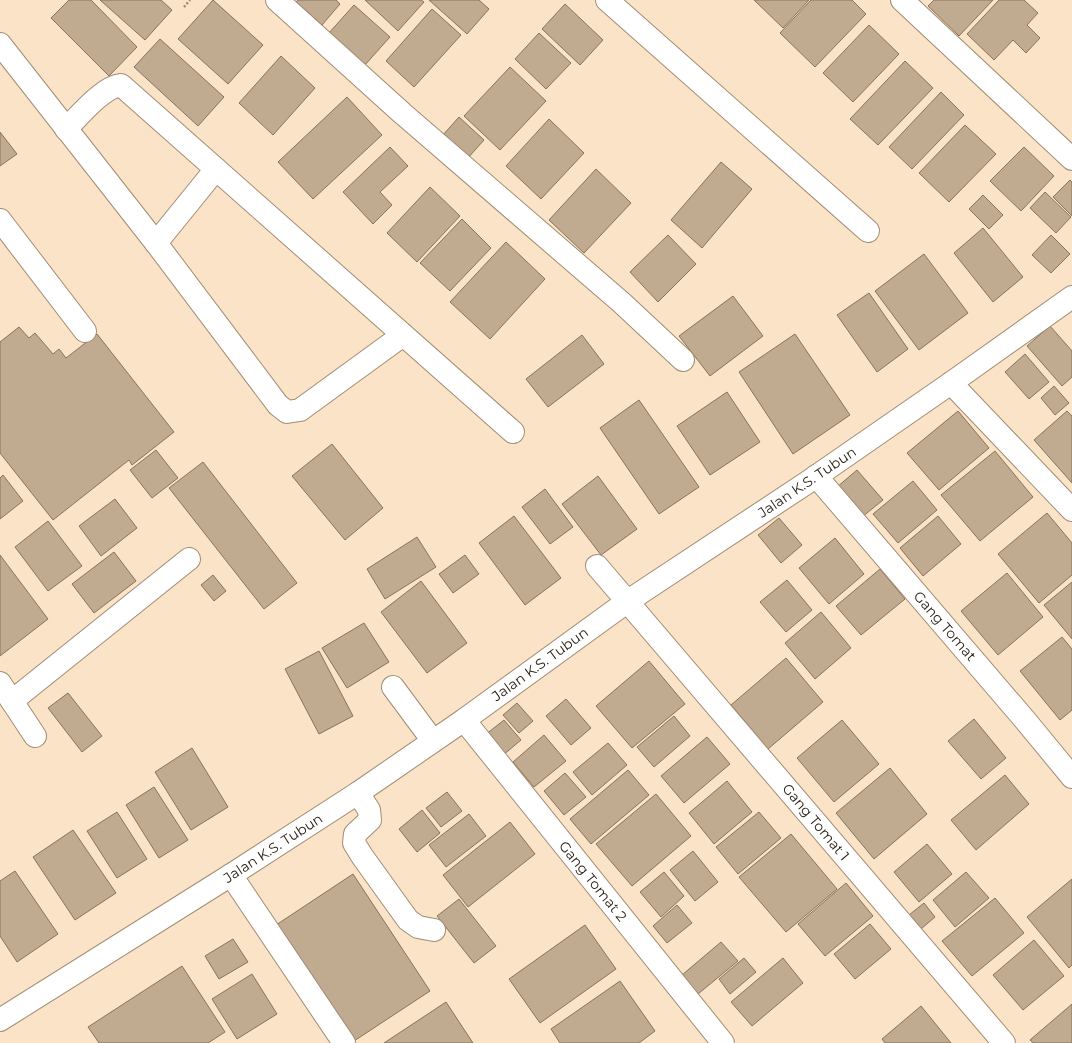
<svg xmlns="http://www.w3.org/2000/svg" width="1072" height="1043" viewBox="0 0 1072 1043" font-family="Montserrat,sans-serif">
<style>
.building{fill:#c0aa90;stroke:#88745b}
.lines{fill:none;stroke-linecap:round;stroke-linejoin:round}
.minor-casing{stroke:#a28c73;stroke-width:24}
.path{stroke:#968672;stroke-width:2.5;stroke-dasharray:2 2;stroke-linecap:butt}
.minor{stroke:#fff;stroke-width:22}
.labels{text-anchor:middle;stroke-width:3.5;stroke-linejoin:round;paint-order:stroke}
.street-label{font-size:14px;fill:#2a2117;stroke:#fff}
</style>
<rect width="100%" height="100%" fill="#fae3c7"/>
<g class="building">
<polygon points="69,0 91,0 137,47 109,76 51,18"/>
<polygon points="100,0 161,0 172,10 145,40"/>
<polygon points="213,0 263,45 228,84 178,39"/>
<polygon points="298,0 336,0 340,4 322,25 296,2"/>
<polygon points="365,0 421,0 424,2 398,31"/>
<polygon points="429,0 479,0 489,9 467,34"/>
<polygon points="754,0 809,0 783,28"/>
<polygon points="811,0 852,0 866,14 815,67 780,33"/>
<polygon points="934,0 993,0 959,36 928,6"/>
<polygon points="999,0 1024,0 1038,13 1027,25 1040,38 1026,53 1013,40 994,60 967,34"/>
<polygon points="565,4 603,40 580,65 542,29"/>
<polygon points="354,5 390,37 364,66 328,34"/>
<polygon points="432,9 461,35 414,87 386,61"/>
<polygon points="869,25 899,54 853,102 823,73"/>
<polygon points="539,33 571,63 546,89 515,59"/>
<polygon points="160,39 224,97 198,126 134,67"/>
<polygon points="281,56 315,88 273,135 239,103"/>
<polygon points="905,61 933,88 878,145 850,119"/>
<polygon points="510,67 546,101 500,150 464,116"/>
<polygon points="941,92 964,115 912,169 889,147"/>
<polygon points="347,97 382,135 313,199 278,162"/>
<polygon points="459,117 484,140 467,159 442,136"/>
<polygon points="549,119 584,153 541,199 506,166"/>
<polygon points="965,125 996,154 949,202 919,173"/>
<polygon points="0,132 17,154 0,166"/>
<polygon points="390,147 408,166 380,192 392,205 373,224 343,192"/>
<polygon points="1024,147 1054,176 1021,211 990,181"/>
<polygon points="721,162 752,189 702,248 671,220"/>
<polygon points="596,169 631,203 584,253 549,220"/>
<polygon points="1070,180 1072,182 1072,216 1053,197"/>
<polygon points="430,187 460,216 417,262 387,233"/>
<polygon points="1045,192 1071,217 1056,233 1030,208"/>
<polygon points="983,195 1003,215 989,229 969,209"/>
<polygon points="462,219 491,248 450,291 420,263"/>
<polygon points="983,228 1023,277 993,302 954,253"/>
<polygon points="668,235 696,264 658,302 630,272"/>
<polygon points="1051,235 1070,254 1051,273 1032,255"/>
<polygon points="506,242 545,279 490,339 450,302"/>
<polygon points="924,254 968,313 919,350 875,291"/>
<polygon points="869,293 908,349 877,372 837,315"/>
<polygon points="733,296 763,336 710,376 679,336"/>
<polygon points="1050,326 1072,351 1072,377 1062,386 1027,346"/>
<polygon points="19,327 29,338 35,333 53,354 59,349 66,358 97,334 174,432 132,465 129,460 53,520 0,453 0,342"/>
<polygon points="795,334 850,415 793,454 739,372"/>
<polygon points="582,335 604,364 548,407 526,379"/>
<polygon points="1025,354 1049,382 1029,399 1005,372"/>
<polygon points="1054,386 1069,403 1055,415 1041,398"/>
<polygon points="727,392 760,442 710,475 677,426"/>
<polygon points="639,400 699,487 659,514 600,428"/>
<polygon points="958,411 989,448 939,490 907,453"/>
<polygon points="1067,411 1072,416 1072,483 1034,440"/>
<polygon points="332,444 383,508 345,540 292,476"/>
<polygon points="156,450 178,478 152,498 130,470"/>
<polygon points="995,451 1033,497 980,541 941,495"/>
<polygon points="203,462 297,583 264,609 169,488"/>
<polygon points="857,470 883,500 862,517 837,487"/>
<polygon points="3,475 23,501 0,519 0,478"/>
<polygon points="598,476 637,529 601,555 562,504"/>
<polygon points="913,481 937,510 898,543 873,514"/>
<polygon points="545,489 573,527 550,544 522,507"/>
<polygon points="115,499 137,528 101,556 79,526"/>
<polygon points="1047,513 1072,543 1072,575 1039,603 998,554"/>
<polygon points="514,516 561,578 525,605 479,543"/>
<polygon points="938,516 961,544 923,576 900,548"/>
<polygon points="779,518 802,545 781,563 758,535"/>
<polygon points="48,521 82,566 48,591 15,547"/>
<polygon points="417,537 436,567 385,599 367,569"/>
<polygon points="835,538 864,574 829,604 799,568"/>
<polygon points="114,552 136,581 94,613 72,584"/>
<polygon points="0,555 48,619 0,656"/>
<polygon points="465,555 479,574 453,593 439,574"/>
<polygon points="880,569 905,599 861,635 836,606"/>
<polygon points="1007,573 1043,617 998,655 961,611"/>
<polygon points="213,575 226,591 214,601 201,585"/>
<polygon points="787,580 812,610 786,632 760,602"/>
<polygon points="421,581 467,643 427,673 381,612"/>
<polygon points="1072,582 1072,639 1044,605"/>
<polygon points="821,612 851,648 815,679 785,643"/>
<polygon points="364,623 389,662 347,688 322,648"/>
<polygon points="1062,637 1072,649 1072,710 1060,720 1020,671"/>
<polygon points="319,651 353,716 319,734 285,669"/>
<polygon points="786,658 823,702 768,749 731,705"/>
<polygon points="649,661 685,704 632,748 596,706"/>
<polygon points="68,693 102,736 82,752 48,708"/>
<polygon points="566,699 591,728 571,745 546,716"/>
<polygon points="517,703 533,721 519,733 503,715"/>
<polygon points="674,716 690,736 654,767 637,747"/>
<polygon points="974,719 1006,758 981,779 948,741"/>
<polygon points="504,720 521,740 502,756 485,735"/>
<polygon points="842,720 879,764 834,802 797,758"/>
<polygon points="544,735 566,761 534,787 513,762"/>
<polygon points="707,737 730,764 684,803 661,776"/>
<polygon points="608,743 627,765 592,795 573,772"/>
<polygon points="192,748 228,807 191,830 155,772"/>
<polygon points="890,768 927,814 874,859 836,813"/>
<polygon points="628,770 649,795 591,844 570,819"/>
<polygon points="565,773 586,797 564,815 544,791"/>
<polygon points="1005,775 1029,804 976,850 951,820"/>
<polygon points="727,781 752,812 714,844 689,813"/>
<polygon points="154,787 188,840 159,858 126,805"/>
<polygon points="447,792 462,811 441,827 426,808"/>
<polygon points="656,794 691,836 632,886 596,844"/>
<polygon points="422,810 440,833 417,852 399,829"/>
<polygon points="117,812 147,859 117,878 87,831"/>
<polygon points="759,812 781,838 738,874 716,847"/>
<polygon points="469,814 486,836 446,867 429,845"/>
<polygon points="510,822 535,854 468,907 443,875"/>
<polygon points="73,830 116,893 75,920 33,857"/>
<polygon points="791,834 837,889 786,932 739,877"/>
<polygon points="927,844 952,874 919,902 894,872"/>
<polygon points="693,851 718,882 695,901 670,870"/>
<polygon points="15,871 58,934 17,962 0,936 0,881"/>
<polygon points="664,872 684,896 661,917 640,892"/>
<polygon points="966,872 989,898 955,927 933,900"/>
<polygon points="353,874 430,991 351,1043 273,927"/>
<polygon points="1072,879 1072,965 1069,968 1027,917"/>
<polygon points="846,883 873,916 825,956 798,924"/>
<polygon points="995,898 1024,933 972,976 942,941"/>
<polygon points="459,899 496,946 474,963 437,916"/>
<polygon points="924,903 935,917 921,929 909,915"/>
<polygon points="677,905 692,923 667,943 653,926"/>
<polygon points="870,924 891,949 855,979 834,954"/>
<polygon points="585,925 616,969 540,1023 509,979"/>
<polygon points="233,939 248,962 219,979 205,956"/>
<polygon points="1034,940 1064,976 1023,1010 993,975"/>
<polygon points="721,942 738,961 698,994 682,975"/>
<polygon points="744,958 756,972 730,994 719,979"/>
<polygon points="783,958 803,983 752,1026 731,1002"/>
<polygon points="182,966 225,1032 208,1043 99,1043 88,1027"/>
<polygon points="252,974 277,1014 237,1039 212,999"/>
<polygon points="620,981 655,1031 639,1043 560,1043 551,1029"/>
<polygon points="446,1002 473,1043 384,1043"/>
<polygon points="1072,1004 1072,1043 1033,1043 1030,1040"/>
<polygon points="921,1006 951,1043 885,1043 882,1039"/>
</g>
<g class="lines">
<g class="minor-casing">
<g id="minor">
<polyline points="277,0 402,113 622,303 683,360"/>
<polyline points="607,0 868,231"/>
<polyline points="902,0 1072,159"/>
<polyline points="0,44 156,243 278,405 287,412 300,410 403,335"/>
<path d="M66,129C80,115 103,87 121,85L513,432"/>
<polyline points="0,220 85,331"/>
<polyline points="156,243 216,169"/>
<polyline points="951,383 1072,510"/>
<polyline points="816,476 1025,720 1072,777"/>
<polyline points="597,566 1004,1043"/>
<polyline points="0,683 35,736"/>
<polyline points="393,687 433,741"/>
<polyline points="12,701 189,559"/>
<polyline points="464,720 723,1043"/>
<polyline points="358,793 369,810 370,820 355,834 354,843 362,856 408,920 418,927 434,930"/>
<polyline points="231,875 344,1043"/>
<polyline points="0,1020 231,875 358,793 464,720 628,601 808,482 951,383 1072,297"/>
</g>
</g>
<polyline class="path" points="184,7 190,0"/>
<use href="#minor" class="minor"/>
</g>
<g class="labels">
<g class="street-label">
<text transform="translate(807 482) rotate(-34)" y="5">Jalan K.S. Tubun</text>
<text transform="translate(945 626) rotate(49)" y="5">Gang Tomat</text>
<text transform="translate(540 664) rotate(-36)" y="5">Jalan K.S. Tubun</text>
<text transform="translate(816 822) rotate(50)" y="5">Gang Tomat 1</text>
<text transform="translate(273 848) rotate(-33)" y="5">Jalan K.S. Tubun</text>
<text transform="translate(593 881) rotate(51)" y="5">Gang Tomat 2</text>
</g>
</g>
</svg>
